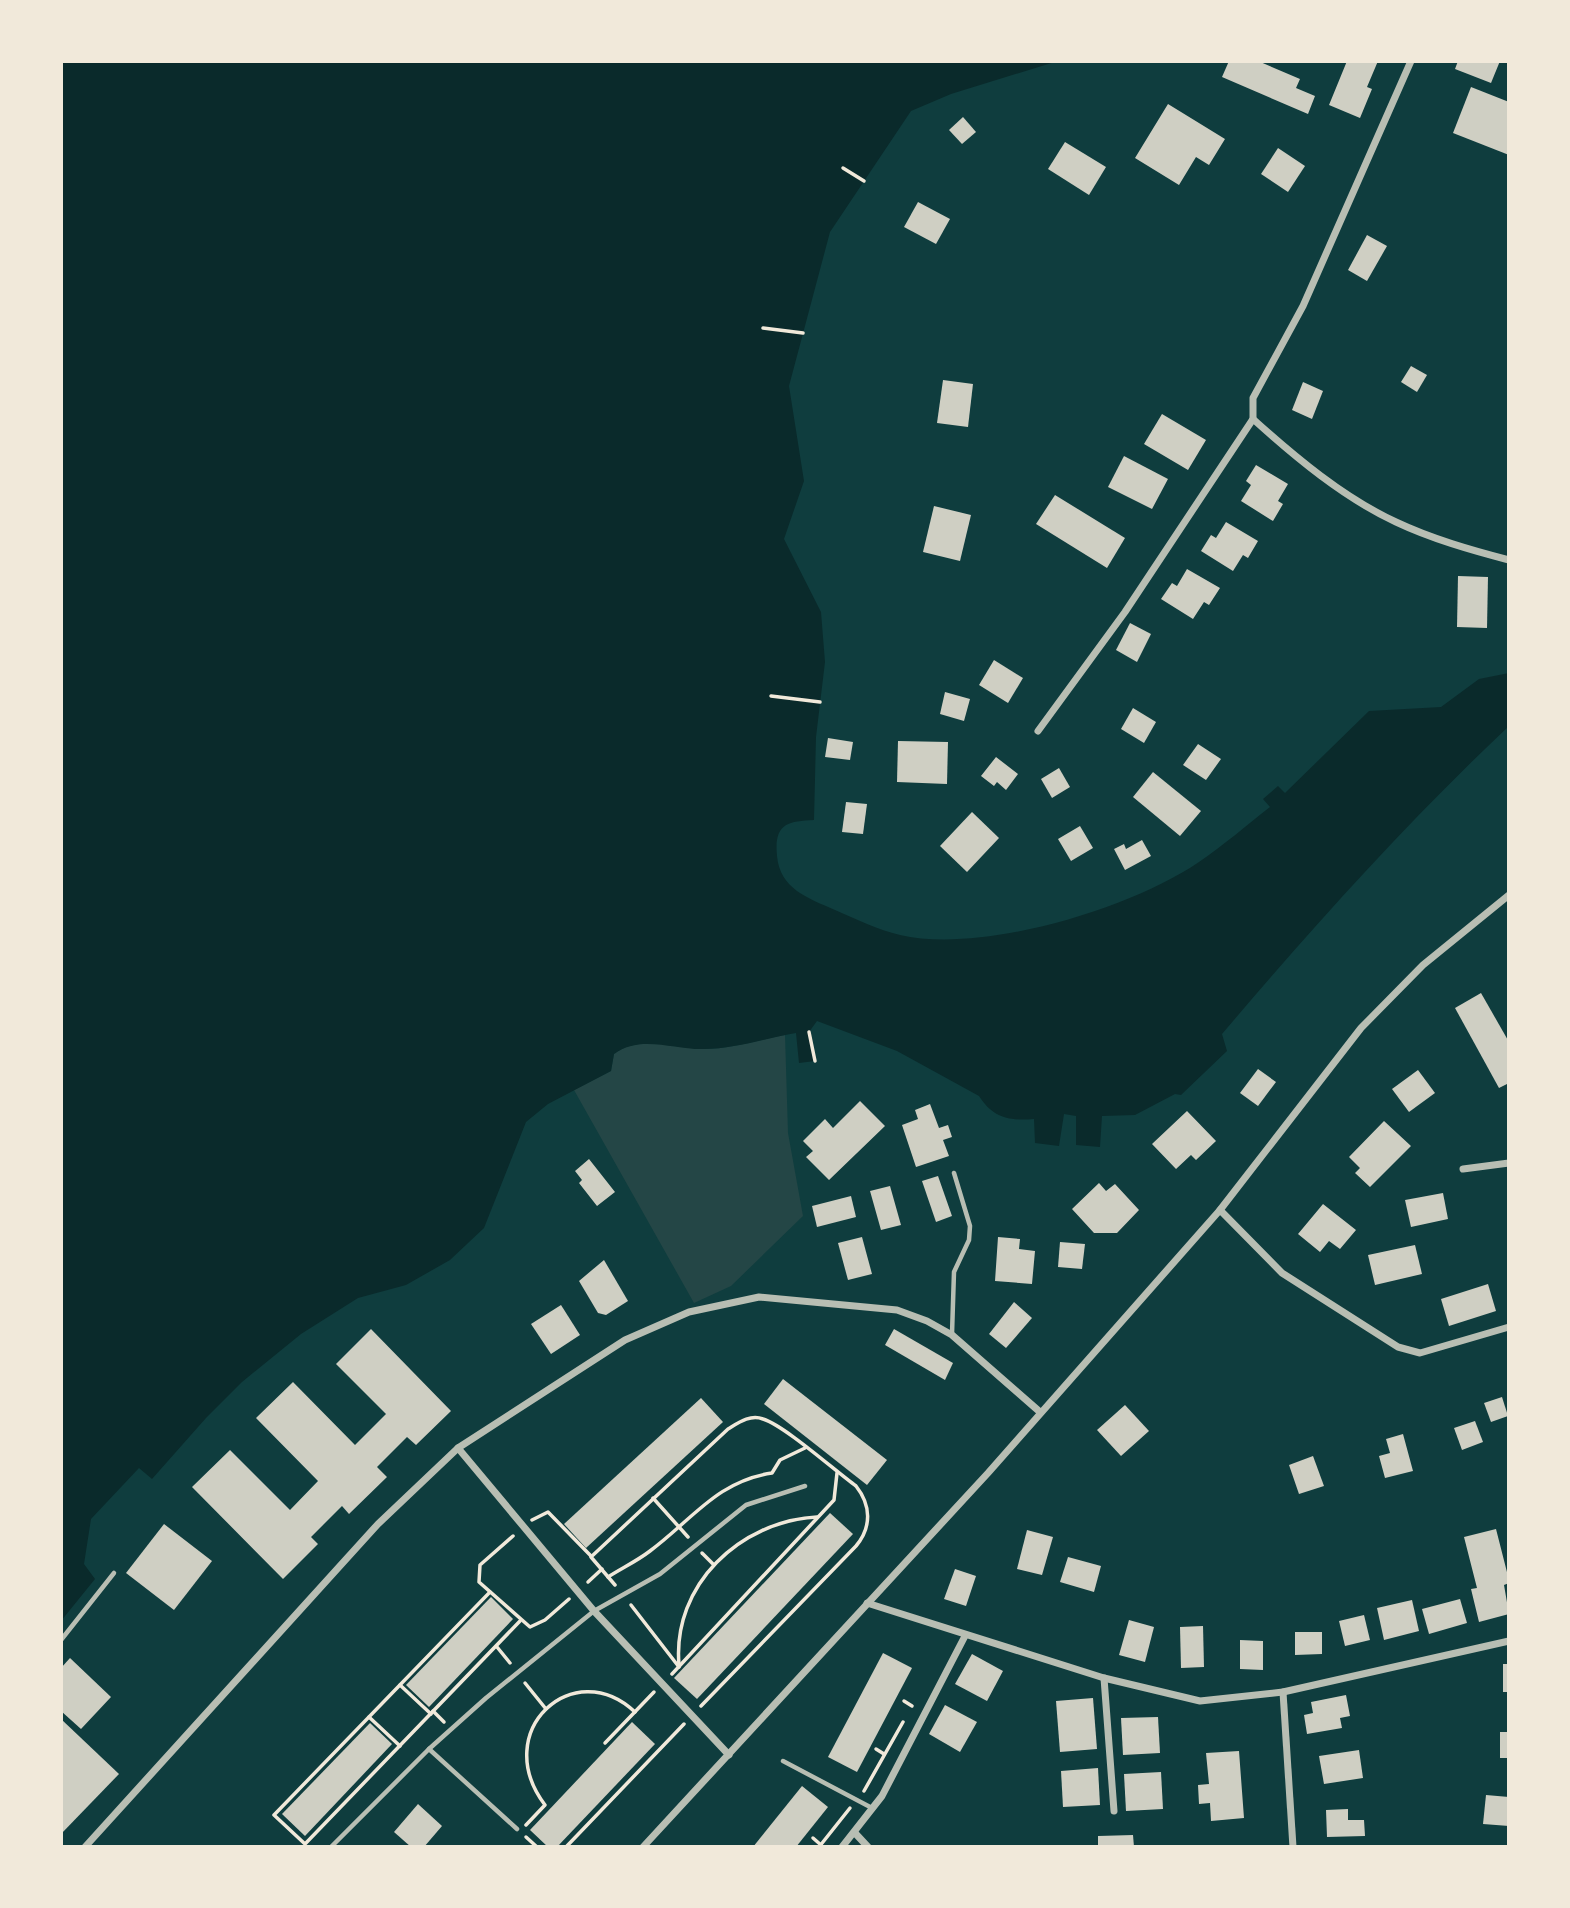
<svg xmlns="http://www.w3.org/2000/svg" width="1570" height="1908" viewBox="0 0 1570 1908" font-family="Poppins,sans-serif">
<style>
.green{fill:#244646}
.water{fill:#0a2a2b}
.building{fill:#cfcfc3}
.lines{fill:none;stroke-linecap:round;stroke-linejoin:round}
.path{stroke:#f1e9da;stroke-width:3.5}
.service{stroke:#b8beb3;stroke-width:4.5}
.minor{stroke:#b8beb3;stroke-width:7}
</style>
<rect width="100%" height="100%" fill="#0f3d3e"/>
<path class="green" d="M785,1035L788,1133L803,1216L731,1286L694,1303L574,1090L611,1071L614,1054C640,1034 675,1049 704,1049C730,1049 759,1040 785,1035Z"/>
<path class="water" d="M61,61H1058L951,94L911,111L830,232L789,386L804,481L784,539L821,612L825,662L816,737L814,820C786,821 774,825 777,856C780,889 808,898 835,910C856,919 878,930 900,935C982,954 1130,909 1199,862C1224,845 1247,825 1270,807L1263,799L1278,786L1285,793L1369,711L1441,707L1479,679L1509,673V726C1406,823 1313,927 1222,1034L1227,1051L1181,1095L1175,1094L1135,1115L1102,1116L1100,1147L1076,1145V1116L1064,1114L1059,1146L1035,1143L1034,1119C1009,1121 993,1118 979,1096L897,1051L817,1021L809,1032L815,1061L799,1063L796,1033C767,1038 734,1049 704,1049C675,1050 640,1034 614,1054L611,1071L548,1104L526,1122L484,1228L450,1260L406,1285L358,1298L301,1334L242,1382L206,1418L152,1479L139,1468L91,1519L84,1564L95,1579L61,1621Z"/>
<g class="building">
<polygon points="1229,61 1258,61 1300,79 1296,88 1315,96 1308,114 1222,77"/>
<polygon points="1347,61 1378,61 1367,87 1372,89 1360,118 1329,105"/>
<polygon points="1458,61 1500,61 1491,83 1455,69"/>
<polygon points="1471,87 1509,102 1509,155 1453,133"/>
<polygon points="1168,104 1225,139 1209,165 1196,157 1179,185 1135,158"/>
<polygon points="963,117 976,132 962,144 949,130"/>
<polygon points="1065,142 1106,167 1089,195 1048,169"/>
<polygon points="1278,148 1305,166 1288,192 1261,174"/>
<polygon points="918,202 950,219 936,244 904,227"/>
<polygon points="1367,235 1387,246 1367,281 1348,270"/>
<polygon points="1411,366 1427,375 1417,392 1401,382"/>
<polygon points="943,380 973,384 968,427 937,423"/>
<polygon points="1303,382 1323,391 1312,419 1292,410"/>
<polygon points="1162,414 1206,440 1188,470 1144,444"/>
<polygon points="1124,456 1168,479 1152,509 1108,487"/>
<polygon points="1256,465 1288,484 1278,501 1283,504 1273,521 1241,501 1251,485 1246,481"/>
<polygon points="1055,495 1125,538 1107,568 1036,524"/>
<polygon points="934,506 971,515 960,561 923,552"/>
<polygon points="1226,522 1258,541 1248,558 1243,555 1233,571 1201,551 1211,535 1216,538"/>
<polygon points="1187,569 1220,588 1209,605 1204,602 1193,619 1161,599 1172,583 1177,586"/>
<polygon points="1458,576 1488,577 1487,628 1457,627"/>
<polygon points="1130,623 1151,634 1137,662 1116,650"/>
<polygon points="994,660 1023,678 1008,703 979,685"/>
<polygon points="945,692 970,699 964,721 940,714"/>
<polygon points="1133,708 1156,722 1144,743 1121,729"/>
<polygon points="828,738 853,742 850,760 825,757"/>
<polygon points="898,741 948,742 947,784 897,782"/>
<polygon points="1198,744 1221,759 1206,780 1183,765"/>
<polygon points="996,757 1018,774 1006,790 997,782 994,786 981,776"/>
<polygon points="1059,768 1070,787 1052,798 1041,779"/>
<polygon points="1153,772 1201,811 1180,836 1133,797"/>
<polygon points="846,802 867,804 863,834 842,832"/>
<polygon points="972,812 999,838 967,872 940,846"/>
<polygon points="1080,826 1093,848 1071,861 1058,839"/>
<polygon points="1142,840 1151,856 1125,870 1114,849 1124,844 1126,849"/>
<polygon points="1481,993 1509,1042 1509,1083 1499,1088 1455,1008"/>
<polygon points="1258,1069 1276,1082 1258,1106 1240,1093"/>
<polygon points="1418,1070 1435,1093 1409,1112 1392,1089"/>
<polygon points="860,1101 885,1126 829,1180 806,1157 813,1151 803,1141 825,1119 833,1128"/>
<polygon points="930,1104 939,1128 948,1125 952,1137 943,1140 949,1156 916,1167 902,1125 918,1119 915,1110"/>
<polygon points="1187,1111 1216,1141 1196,1160 1191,1155 1176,1169 1152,1144"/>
<polygon points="1384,1121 1411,1146 1370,1187 1355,1173 1360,1168 1349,1157"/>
<polygon points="589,1159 615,1192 597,1206 579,1183 582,1180 575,1171"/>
<polygon points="938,1176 952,1216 936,1222 922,1181"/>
<polygon points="1099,1183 1106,1191 1115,1184 1139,1210 1117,1233 1094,1233 1072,1209"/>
<polygon points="890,1186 901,1225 881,1230 870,1191"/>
<polygon points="1443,1193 1448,1219 1411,1227 1405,1200"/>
<polygon points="851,1196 856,1217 817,1227 812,1206"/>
<polygon points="1323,1204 1356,1230 1340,1249 1329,1241 1320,1252 1298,1234"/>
<polygon points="862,1237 872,1274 848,1280 838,1243"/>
<polygon points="998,1237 1020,1239 1019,1249 1035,1251 1032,1284 995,1281"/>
<polygon points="1060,1242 1085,1244 1082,1269 1058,1267"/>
<polygon points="1415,1245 1422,1274 1375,1285 1368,1255"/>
<polygon points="604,1260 628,1301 606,1315 598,1313 579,1281"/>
<polygon points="1488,1284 1496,1311 1449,1326 1441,1299"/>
<polygon points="1014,1302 1032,1318 1006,1348 989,1334"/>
<polygon points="561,1305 580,1335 551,1354 531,1324"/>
<polygon points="371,1329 451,1411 416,1445 407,1437 377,1467 387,1477 349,1514 342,1506 311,1537 318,1544 283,1579 192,1487 230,1450 290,1510 318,1481 256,1418 293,1382 355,1445 386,1414 336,1364"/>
<polygon points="894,1329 953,1363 945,1380 885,1345"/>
<polygon points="783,1379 887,1460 867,1485 764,1404"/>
<polygon points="1502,1397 1508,1416 1491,1422 1484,1403"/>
<polygon points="701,1398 723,1422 586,1548 564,1524"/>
<polygon points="1125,1405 1149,1431 1121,1456 1097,1430"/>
<polygon points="1475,1421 1483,1442 1462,1450 1454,1428"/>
<polygon points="1403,1434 1413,1471 1385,1478 1379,1456 1390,1453 1386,1439"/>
<polygon points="1313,1456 1324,1486 1299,1494 1289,1465"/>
<polygon points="830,1513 853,1534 697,1699 674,1678"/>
<polygon points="164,1524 212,1561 174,1610 126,1573"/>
<polygon points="1496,1529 1509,1580 1509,1583 1504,1585 1509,1614 1479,1622 1471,1589 1477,1588 1464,1537"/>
<polygon points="1027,1530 1053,1537 1042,1575 1017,1569"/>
<polygon points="1068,1557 1101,1566 1094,1592 1060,1582"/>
<polygon points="955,1569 976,1576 966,1606 944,1599"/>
<polygon points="491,1597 513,1619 429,1707 406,1685"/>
<polygon points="1460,1599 1467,1623 1429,1634 1422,1609"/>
<polygon points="1412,1600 1419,1631 1384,1640 1377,1608"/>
<polygon points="1364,1615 1370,1640 1345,1646 1339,1621"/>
<polygon points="1129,1620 1154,1627 1145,1662 1119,1655"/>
<polygon points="1203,1626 1204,1667 1181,1668 1180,1627"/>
<polygon points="1295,1632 1322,1632 1322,1654 1295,1655"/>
<polygon points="1240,1640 1263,1641 1263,1670 1240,1669"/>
<polygon points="883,1653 912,1668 857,1772 828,1757"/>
<polygon points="972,1654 1003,1671 987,1701 955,1684"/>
<polygon points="70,1658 111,1697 81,1729 61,1711 61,1668"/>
<rect x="1503" y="1664" width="6" height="28"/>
<polygon points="1346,1695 1350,1716 1340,1718 1342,1728 1307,1734 1304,1715 1313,1713 1311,1702"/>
<polygon points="1093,1698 1097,1749 1060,1752 1056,1701"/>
<polygon points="945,1705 977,1722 960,1752 929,1734"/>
<polygon points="1158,1717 1160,1753 1123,1755 1121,1718"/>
<polygon points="61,1719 119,1774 61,1834"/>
<polygon points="632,1722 655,1744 557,1847 548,1847 530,1830"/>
<polygon points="370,1723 392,1744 305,1836 282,1814"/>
<rect x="1500" y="1732" width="9" height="26"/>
<polygon points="1359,1750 1363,1778 1324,1784 1319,1756"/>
<polygon points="1239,1751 1244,1818 1211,1821 1210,1803 1199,1804 1198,1785 1209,1784 1206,1753"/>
<polygon points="1098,1768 1100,1805 1063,1807 1061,1771"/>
<polygon points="1161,1772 1163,1809 1126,1811 1124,1774"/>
<polygon points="802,1786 828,1807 796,1847 753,1847"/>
<polygon points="1486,1795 1509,1797 1509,1826 1483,1824"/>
<polygon points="418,1804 442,1826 424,1847 411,1847 394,1832"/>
<polygon points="1348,1809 1348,1820 1364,1820 1365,1836 1327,1837 1326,1810"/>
<polygon points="1133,1835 1134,1847 1098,1847 1098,1836"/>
</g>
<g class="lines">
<g class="path">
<polyline points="843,168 864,181"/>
<polyline points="763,328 803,333"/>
<polyline points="771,696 820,702"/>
<polyline points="809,1032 815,1061"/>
<polyline points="653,1498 688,1537"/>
<polyline points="532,1520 548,1512 591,1556"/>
<polyline points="513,1536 480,1565 479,1582 530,1627 545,1620 569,1599"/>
<polyline points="702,1553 713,1564"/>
<path d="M608,1577C622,1568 637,1561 650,1551C692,1520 717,1481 772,1473L780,1460L805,1448"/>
<polyline points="588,1582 602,1569"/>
<path d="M615,1585L591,1557L728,1429C738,1423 750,1414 763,1419C785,1426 834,1470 856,1486C871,1505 872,1527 856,1546L701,1706"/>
<polyline points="490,1592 274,1815 305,1844 520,1621"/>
<polyline points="631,1605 679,1667"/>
<polyline points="497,1647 510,1663"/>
<path d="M679,1665C672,1585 740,1521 817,1517"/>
<polyline points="672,1674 834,1500 837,1473"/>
<polyline points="525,1683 546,1709"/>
<polyline points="400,1685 431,1714"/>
<polyline points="904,1701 912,1706"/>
<polyline points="433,1711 444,1722"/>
<polyline points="369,1717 400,1746"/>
<polyline points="605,1743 654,1692"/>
<polyline points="876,1749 884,1754"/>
<polyline points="864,1791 903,1722"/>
<path d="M526,1825L545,1805C489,1731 574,1654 635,1712"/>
<polyline points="526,1837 537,1847"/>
<polyline points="813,1838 821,1845"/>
<polyline points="566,1847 684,1724"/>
<polyline points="819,1847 850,1808"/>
</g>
<g class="service">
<polyline points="952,1334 954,1272 969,1240 970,1226 954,1173"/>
<polyline points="61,1640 114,1573"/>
<polyline points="429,1749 517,1829"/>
<polyline points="783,1761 872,1808"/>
<polyline points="331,1847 429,1749 486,1698 594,1611 660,1574 746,1505 805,1486"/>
</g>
<g class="minor">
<path d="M1253,419C1295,457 1344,498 1396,522C1432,539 1471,550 1509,560"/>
<polyline points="1038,731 1125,612 1253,419 1253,398 1303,306 1411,61"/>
<polyline points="1463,1169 1509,1163"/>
<polyline points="1220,1210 1282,1273 1398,1347 1420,1353 1509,1327"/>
<polyline points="458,1448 594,1611 729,1755"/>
<polyline points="867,1603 1104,1678 1200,1701 1283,1692 1509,1641"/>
<polyline points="1104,1678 1114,1811"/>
<polyline points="1283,1692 1293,1847"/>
<polyline points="855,1833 868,1847"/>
<polyline points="85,1847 378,1524 458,1448 625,1340 689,1312 759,1297 897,1310 927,1321 952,1335 1040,1412"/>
<polyline points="643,1847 988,1473 1220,1210 1361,1028 1423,965 1509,895"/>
<polyline points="842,1847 882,1796 965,1636"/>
</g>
</g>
<rect width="1570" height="1908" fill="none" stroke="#f1e9da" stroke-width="126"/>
</svg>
